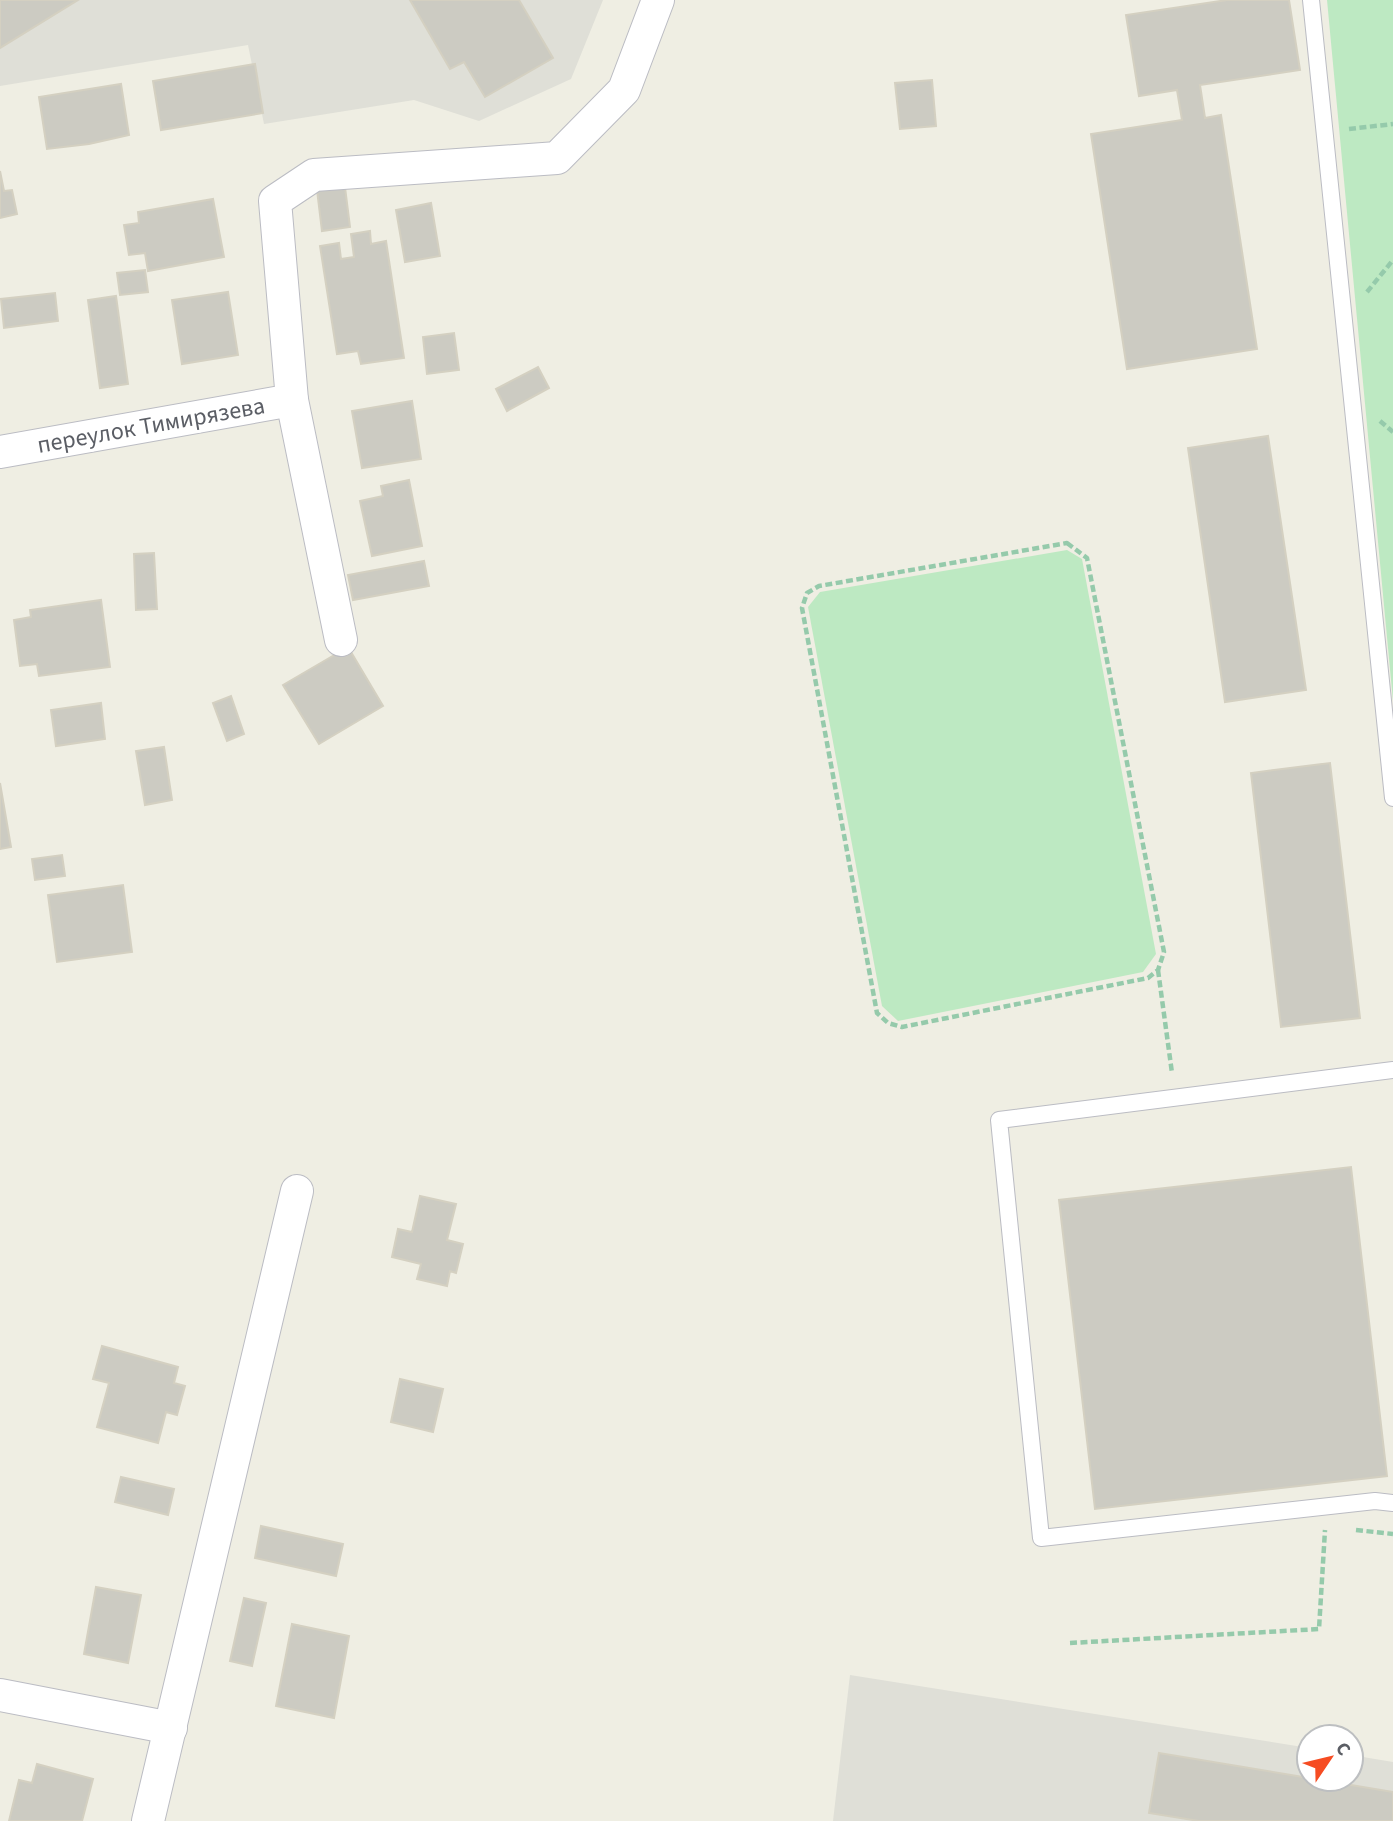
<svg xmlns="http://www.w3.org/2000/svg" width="1393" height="1821" viewBox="0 0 1393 1821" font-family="'Source Sans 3',sans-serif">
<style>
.industrial{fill:#dfdfd7}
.green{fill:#bde9c2}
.building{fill:#cccbc2;stroke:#d4d0c1;stroke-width:2}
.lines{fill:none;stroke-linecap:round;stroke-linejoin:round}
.service-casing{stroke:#bbbcc3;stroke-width:18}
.minor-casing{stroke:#bbbcc3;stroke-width:34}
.path{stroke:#95caab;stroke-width:4.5;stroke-dasharray:7 3.5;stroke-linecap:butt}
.service{stroke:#fff;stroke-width:16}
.minor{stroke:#fff;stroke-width:32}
.labels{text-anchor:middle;stroke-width:6;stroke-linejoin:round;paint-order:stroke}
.street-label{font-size:24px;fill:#5b5e65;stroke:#fff}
</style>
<rect width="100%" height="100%" fill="#efeee3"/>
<g class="industrial">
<polygon points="0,0 603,0 571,79 479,121 414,100 264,124 248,45 0,86"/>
<polygon points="850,1675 1309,1748 1309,1779 1351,1779 1351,1755 1393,1762 1393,1821 833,1821"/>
</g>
<g class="green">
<polygon points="1327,0 1393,0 1393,701"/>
<polygon points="1067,550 1082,559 1156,954 1143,972 898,1021 882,1006 808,607 820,592"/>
</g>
<g class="building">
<polygon points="0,0 78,0 0,48"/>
<polygon points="410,0 519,0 553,58 485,97 464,62 450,69"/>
<polygon points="1227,0 1289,0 1300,70 1200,85 1205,118 1221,115 1257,349 1127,369 1091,134 1182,120 1177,90 1139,96 1126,15"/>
<polygon points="255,64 263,113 161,130 153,81"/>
<polygon points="932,80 936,126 900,129 895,83"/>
<polygon points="121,84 129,135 89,144 47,149 39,97"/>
<polygon points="0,171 4,191 12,190 17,214 0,218"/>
<polygon points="345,187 350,227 322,231 317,190"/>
<polygon points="213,199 224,257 148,271 145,253 129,255 124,225 139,223 138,212"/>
<polygon points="431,203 440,256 405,262 396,210"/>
<polygon points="370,231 371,244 386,241 404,358 361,364 358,351 337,354 320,246 339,243 341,259 354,257 351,234"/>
<polygon points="145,270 148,292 120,295 117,273"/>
<polygon points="228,292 238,355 182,364 172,300"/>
<polygon points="55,293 58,321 4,328 1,299"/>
<polygon points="116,296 128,384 100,388 88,300"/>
<polygon points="454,333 459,370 427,374 423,337"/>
<polygon points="538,367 549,388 507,411 496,389"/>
<polygon points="412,401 421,459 362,468 352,411"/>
<polygon points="1268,436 1306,690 1225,702 1188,448"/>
<polygon points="409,480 422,546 372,556 360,501 383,496 381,486"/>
<polygon points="154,553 157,609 136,610 134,554"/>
<polygon points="424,561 429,586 353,600 348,575"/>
<polygon points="101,600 110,667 39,676 37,664 20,666 14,620 31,617 30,610"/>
<polygon points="348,647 383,706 319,744 283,685"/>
<polygon points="231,696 244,734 227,741 213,703"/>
<polygon points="101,703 105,739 56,746 51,710"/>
<polygon points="164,747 172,800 145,805 136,751"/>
<polygon points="1330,763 1360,1018 1281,1027 1251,773"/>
<polygon points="0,783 11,847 0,849"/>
<polygon points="62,855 65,876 35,880 32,859"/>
<polygon points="123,885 132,952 57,962 48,895"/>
<polygon points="1351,1167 1387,1476 1095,1509 1059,1200"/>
<polygon points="420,1196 456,1204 447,1240 463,1244 456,1273 450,1271 447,1286 417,1279 421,1264 392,1257 398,1229 412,1232"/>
<polygon points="102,1346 178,1367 174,1383 185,1386 177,1415 166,1412 158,1443 97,1427 109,1383 93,1379"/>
<polygon points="400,1379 443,1389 433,1432 391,1422"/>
<polygon points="121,1477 174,1489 168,1515 115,1502"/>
<polygon points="261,1526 343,1544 336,1576 255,1558"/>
<polygon points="96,1587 141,1595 128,1663 84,1654"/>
<polygon points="244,1598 266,1603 252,1666 230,1661"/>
<polygon points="292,1624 349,1636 334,1718 276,1706"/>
<polygon points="1159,1753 1393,1792 1393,1821 1199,1821 1149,1813"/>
<polygon points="37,1764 93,1779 82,1821 9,1821 19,1780 32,1783"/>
</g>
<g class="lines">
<g class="service-casing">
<g id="service">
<polyline points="1311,0 1393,798"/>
<polyline points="1393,1070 999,1120 1041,1538 1375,1501 1393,1503"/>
</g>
</g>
<g class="minor-casing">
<g id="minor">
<polyline points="292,400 341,640"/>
<polyline points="0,452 292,400 275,201 314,175 557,158 624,90 658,0"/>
<polyline points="0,1695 171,1728"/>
<polyline points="148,1821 297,1191"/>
</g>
</g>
<g class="path">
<polyline points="1349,129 1393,124"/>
<polyline points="1367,292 1393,260"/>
<polyline points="1380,421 1393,432"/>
<polygon points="1067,543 1087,558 1164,952 1158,970 1148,978 902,1027 888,1023 877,1013 802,608 807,593 819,586"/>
<polyline points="1158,970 1172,1073"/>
<polyline points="1356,1530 1393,1534"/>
<polyline points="1070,1643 1319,1629 1325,1530"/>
</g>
<use href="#service" class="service"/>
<use href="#minor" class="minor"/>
</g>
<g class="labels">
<g class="street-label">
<text transform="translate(151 425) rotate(-10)" y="8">переулок Тимирязева</text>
</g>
</g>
<g transform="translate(1330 1758) rotate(55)"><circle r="33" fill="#ffffff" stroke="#bdbfc1" stroke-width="2"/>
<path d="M0-5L12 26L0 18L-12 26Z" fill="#f64c22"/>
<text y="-10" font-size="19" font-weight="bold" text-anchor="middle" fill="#5b5e65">С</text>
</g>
</svg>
